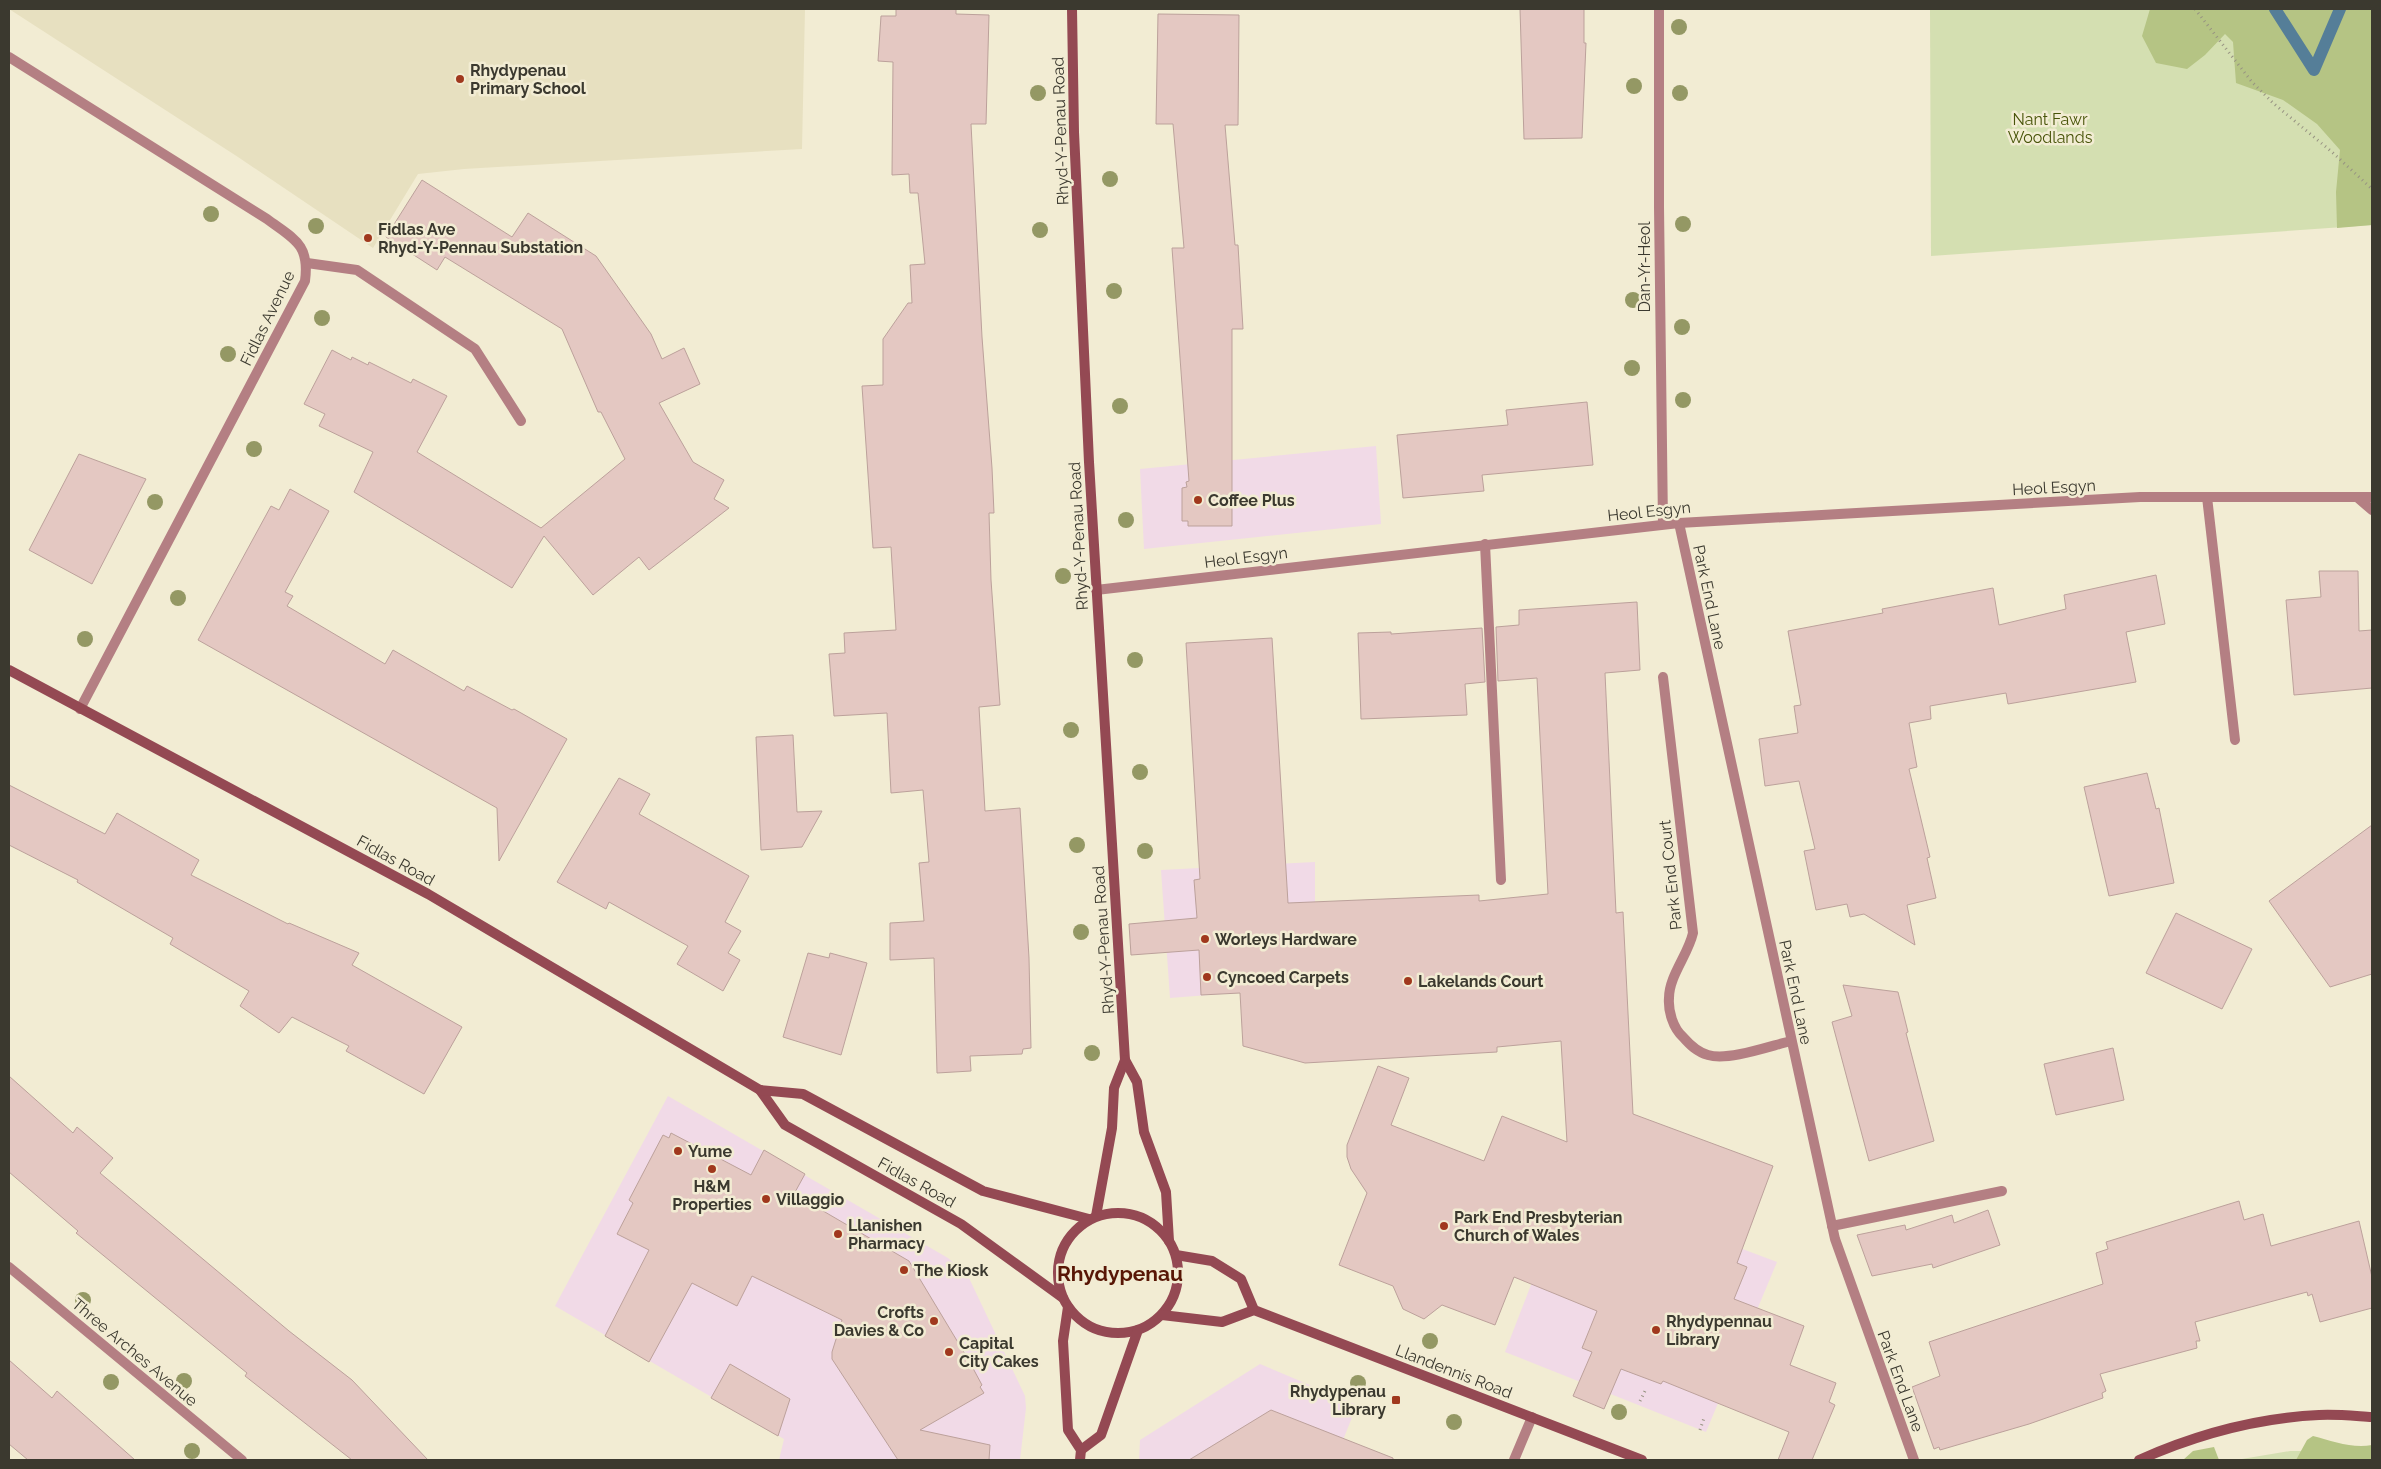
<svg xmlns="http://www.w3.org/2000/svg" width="2381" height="1469" viewBox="0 0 2381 1469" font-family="Raleway,sans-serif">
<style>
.commercial{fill:#f1dae7}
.built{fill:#e7e0c0}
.green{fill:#d4dfb1}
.forest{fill:#b5c484}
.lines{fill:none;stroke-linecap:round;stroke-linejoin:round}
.stream{stroke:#557e98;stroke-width:12}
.building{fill:#e4c8c2;stroke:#bca19b}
.path{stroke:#979382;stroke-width:3;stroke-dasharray:1 4;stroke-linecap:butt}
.lane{stroke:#b47f83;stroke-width:10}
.street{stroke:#b47f83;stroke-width:10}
.secondary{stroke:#944953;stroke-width:10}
.tree{fill:#949864}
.poi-dot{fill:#a0381d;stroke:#f2ecd3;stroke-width:2}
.labels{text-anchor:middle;stroke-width:5;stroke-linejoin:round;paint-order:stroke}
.poi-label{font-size:16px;font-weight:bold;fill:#3b392f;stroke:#f2ecd3;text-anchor:start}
.park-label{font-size:16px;fill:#485409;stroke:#f2ecd3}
.street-label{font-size:16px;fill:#3b392f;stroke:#f2ecd3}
.district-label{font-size:21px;font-weight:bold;fill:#581605;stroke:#f2ecd3}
</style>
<rect width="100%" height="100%" fill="#f2ecd3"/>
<g class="commercial">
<polygon points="1376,446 1381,524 1144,549 1140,469"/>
<polygon points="1315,862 1315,902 1311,902 1311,987 1170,998 1161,870"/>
<polygon points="668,1096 948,1258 961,1269 969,1278 1025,1396 1026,1408 1020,1460 779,1460 784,1439 555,1306"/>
<polygon points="1570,1184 1777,1262 1706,1432 1505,1352"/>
<polygon points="1260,1364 1357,1405 1335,1460 1139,1460 1140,1440"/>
</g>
<polygon class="built" points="9,9 805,9 802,149 464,169 418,174 373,248 238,157"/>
<g class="green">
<polygon points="1930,9 2372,9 2372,225 1931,256"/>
<polygon points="2290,1451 2357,1451 2372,1460 2236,1460"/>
</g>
<g class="forest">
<polygon points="2150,9 2372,9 2372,225 2337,228 2336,192 2340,150 2317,124 2283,100 2236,83 2233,42 2225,34 2205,55 2187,69 2156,63 2142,36"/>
<path d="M2313,1436C2332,1441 2353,1449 2372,1445V1460H2296L2307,1440Z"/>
<polygon points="2214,1447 2219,1460 2183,1460 2193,1451"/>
</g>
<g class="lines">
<polyline class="stream" points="2275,9 2314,70 2340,9"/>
</g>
<g class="building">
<polygon points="896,9 956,9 956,14 989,15 986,124 971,124 982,337 992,468 994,513 989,513 991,580 1000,705 979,707 985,811 1020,808 1029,958 1031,1048 1023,1049 1022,1054 970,1056 971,1071 937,1073 934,958 890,960 890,923 924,921 919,863 929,862 923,790 891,793 887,713 834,716 829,654 845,653 844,633 896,630 891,547 873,548 862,386 883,385 883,339 908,303 912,303 910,265 925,264 918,193 910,193 909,174 892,175 893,62 878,61 881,16 896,16"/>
<polygon points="1520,9 1584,9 1584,43 1586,43 1582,138 1524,139"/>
<polygon points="1158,14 1239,15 1238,125 1225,125 1235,245 1238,245 1243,329 1232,329 1232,526 1188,526 1188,521 1182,521 1182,488 1187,487 1186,482 1189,481 1172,248 1184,248 1173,124 1156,124"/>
<polygon points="422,180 512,237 528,213 596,256 651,334 662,359 684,348 700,384 659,403 693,462 724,480 714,499 729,508 649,570 639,557 593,595 544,536 512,588 354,492 373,452 319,426 325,414 304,404 332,350 351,360 352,357 368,365 369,362 411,383 413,379 447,396 417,452 541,528 625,459 601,412 598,412 562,329 445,257 437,270 386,237"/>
<polygon points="1587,402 1593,465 1482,475 1484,491 1403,498 1397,435 1508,425 1506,410"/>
<polygon points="79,454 146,479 92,584 29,550"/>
<polygon points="290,489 329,511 285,592 293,596 287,606 385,664 393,650 464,691 467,686 512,710 514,709 567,739 499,861 497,808 198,640 271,506 279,510"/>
<polygon points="2319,571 2358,571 2359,631 2372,630 2372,688 2294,695 2286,600 2321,597"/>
<polygon points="2156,575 2165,624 2126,632 2136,682 2008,704 2006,693 1930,706 1931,719 1909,723 1917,767 1909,769 1930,857 1927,858 1936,898 1907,905 1915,945 1864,914 1850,917 1847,904 1816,910 1804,851 1815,849 1799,781 1765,786 1759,739 1798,733 1794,706 1801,705 1788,631 1883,613 1882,609 1993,588 1999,625 2066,609 2064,595"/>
<polygon points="1637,602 1640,670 1605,673 1616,913 1623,912 1633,1114 1773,1166 1737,1263 1747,1267 1734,1299 1804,1326 1790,1365 1836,1383 1829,1402 1835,1405 1812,1460 1778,1460 1789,1432 1663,1381 1661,1384 1621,1369 1604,1409 1573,1396 1592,1352 1582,1348 1597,1311 1514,1277 1495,1325 1442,1305 1424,1319 1403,1309 1393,1286 1339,1265 1367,1193 1351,1169 1347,1157 1347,1145 1378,1066 1409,1078 1391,1125 1484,1161 1502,1116 1567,1142 1561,1041 1497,1047 1497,1052 1305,1063 1243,1046 1240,993 1201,995 1199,950 1131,955 1129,924 1197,918 1194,880 1200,879 1186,643 1272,638 1288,903 1479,895 1479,901 1548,894 1537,678 1498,681 1496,627 1519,625 1519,610"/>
<polygon points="1482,628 1485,682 1465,684 1467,715 1361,719 1358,633 1391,632 1391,634"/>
<polygon points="793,735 797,812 822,811 802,847 761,850 756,737"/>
<polygon points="2147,773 2156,809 2159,808 2174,883 2109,896 2084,787"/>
<polygon points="619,778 650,794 639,814 749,876 725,922 741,931 728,953 740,960 723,991 677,964 688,946 609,902 606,909 557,882"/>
<polygon points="9,785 105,834 117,813 199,860 191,875 288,924 289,923 359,953 352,965 462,1027 424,1094 346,1051 349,1046 292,1017 279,1033 240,1006 249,991 170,944 173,938 77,882 78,880 9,845"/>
<polygon points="2372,825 2372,974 2330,987 2269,901"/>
<polygon points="2176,913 2252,949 2222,1009 2146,973"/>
<polygon points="808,953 829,958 830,953 867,963 841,1055 783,1037"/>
<polygon points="1843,985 1898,992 1908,1032 1906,1033 1934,1141 1869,1161 1832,1022 1852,1016"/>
<polygon points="2113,1048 2124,1100 2056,1115 2044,1064"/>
<polygon points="9,1076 73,1133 77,1127 113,1158 100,1173 289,1331 352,1380 428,1460 352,1460 245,1376 247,1373 76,1233 78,1231 9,1172"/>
<polygon points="671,1133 751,1175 764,1150 805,1174 794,1194 909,1261 968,1359 982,1385 980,1387 984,1393 920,1430 990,1445 989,1460 898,1460 832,1359 832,1352 842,1320 752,1276 737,1306 692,1283 649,1362 605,1336 649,1250 617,1234 633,1203 629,1200 663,1135 669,1138"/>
<polygon points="2239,1201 2244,1220 2263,1214 2271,1246 2359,1221 2372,1277 2372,1308 2320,1322 2312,1294 2308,1296 2307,1292 2195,1322 2200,1341 2196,1341 2197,1348 2100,1374 2106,1391 2102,1393 2103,1398 2029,1424 1940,1450 1939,1447 1934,1449 1912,1387 1940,1376 1929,1342 2103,1284 2096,1253 2108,1249 2106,1242"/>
<polygon points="1988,1210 2000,1245 1933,1268 1932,1264 1872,1276 1857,1235 1905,1225 1906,1230 1952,1215 1954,1223"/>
<polygon points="9,1360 52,1398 57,1391 135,1460 28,1460 9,1444"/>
<polygon points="730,1364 790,1399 778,1436 711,1398"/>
<polygon points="1271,1410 1393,1458 1393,1460 1189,1460"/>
</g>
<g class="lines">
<g class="path">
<polyline points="2195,9 2252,82 2273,103 2332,152 2372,189"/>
<polyline points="1640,1401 1645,1391"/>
<polyline points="1700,1430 1704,1418"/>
</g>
<g class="lane">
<polyline points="1485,544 1501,880"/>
<polyline points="1832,1226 2002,1191"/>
<polyline points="1514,1460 1532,1417"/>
</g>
<g class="street">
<polyline points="1659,9 1659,207 1663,524"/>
<path d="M9,57L267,219C294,239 310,244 305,281L80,709"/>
<polyline points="307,263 357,270 475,349 521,421"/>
<polyline points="2207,497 2235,740"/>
<polyline points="2358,498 2372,510"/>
<polyline points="1679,523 1835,1239 1914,1460"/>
<polyline points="1096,590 1679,523 2140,497 2372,497"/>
<path d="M1663,677L1693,933C1688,955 1669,976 1669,998C1668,1011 1673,1028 1683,1037C1690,1045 1697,1052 1708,1055C1729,1061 1770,1046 1791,1041"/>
<polyline points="9,1267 242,1460"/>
</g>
<g class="secondary">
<polyline points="1072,9 1074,132 1089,462 1125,1060 1114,1088 1112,1128 1096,1216"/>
<polyline points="9,670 428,894 760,1090 785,1125 961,1224 1063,1298"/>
<polyline points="1125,1060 1137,1082 1144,1132 1166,1192 1169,1241"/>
<polyline points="760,1090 803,1094 983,1191 1089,1219"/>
<circle cx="1118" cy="1273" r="60"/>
<polyline points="1176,1255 1212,1261 1241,1279 1254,1310"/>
<polyline points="1068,1307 1063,1341 1068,1430 1081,1450 1080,1460"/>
<polyline points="1162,1315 1222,1322 1254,1310 1642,1460"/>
<polyline points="1081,1450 1101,1435 1138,1330"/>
<path d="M2139,1460C2195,1435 2257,1418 2319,1415C2336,1414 2355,1416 2372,1417"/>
</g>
</g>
<g class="tree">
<circle cx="1679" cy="27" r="8"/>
<circle cx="1634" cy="86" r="8"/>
<circle cx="1038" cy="93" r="8"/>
<circle cx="1680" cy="93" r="8"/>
<circle cx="1110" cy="179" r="8"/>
<circle cx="211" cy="214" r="8"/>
<circle cx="1683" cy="224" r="8"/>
<circle cx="316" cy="226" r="8"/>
<circle cx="1040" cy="230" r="8"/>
<circle cx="1114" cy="291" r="8"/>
<circle cx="1633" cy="300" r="8"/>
<circle cx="322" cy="318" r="8"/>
<circle cx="1682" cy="327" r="8"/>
<circle cx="228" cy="354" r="8"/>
<circle cx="1632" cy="368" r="8"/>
<circle cx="1683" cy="400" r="8"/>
<circle cx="1120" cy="406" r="8"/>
<circle cx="254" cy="449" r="8"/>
<circle cx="155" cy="502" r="8"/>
<circle cx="1126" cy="520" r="8"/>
<circle cx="1063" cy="576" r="8"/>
<circle cx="178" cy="598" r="8"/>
<circle cx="85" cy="639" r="8"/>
<circle cx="1135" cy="660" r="8"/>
<circle cx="1071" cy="730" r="8"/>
<circle cx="1140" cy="772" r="8"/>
<circle cx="1077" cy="845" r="8"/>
<circle cx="1145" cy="851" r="8"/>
<circle cx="1081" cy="932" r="8"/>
<circle cx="1092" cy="1053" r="8"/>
<circle cx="83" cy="1300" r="8"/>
<circle cx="1430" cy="1341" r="8"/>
<circle cx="184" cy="1381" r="8"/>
<circle cx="111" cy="1382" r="8"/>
<circle cx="1358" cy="1383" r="8"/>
<circle cx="1619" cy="1412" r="8"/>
<circle cx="1454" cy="1422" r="8"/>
<circle cx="192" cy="1451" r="8"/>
</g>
<g class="poi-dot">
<circle cx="460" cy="79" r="5"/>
<circle cx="368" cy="238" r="5"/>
<circle cx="1198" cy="500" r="5"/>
<circle cx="1205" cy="939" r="5"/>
<circle cx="1207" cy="977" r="5"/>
<circle cx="1408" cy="981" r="5"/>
<circle cx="678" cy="1151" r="5"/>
<circle cx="712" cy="1169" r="5"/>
<circle cx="766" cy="1199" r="5"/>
<circle cx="1444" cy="1226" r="5"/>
<circle cx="838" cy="1234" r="5"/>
<circle cx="904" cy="1270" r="5"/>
<circle cx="934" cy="1321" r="5"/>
<circle cx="1656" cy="1330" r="5"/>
<circle cx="949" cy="1352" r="5"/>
<rect x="1391" y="1395" width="10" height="10" rx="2.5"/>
</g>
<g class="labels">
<g class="poi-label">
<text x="470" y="76">Rhydypenau<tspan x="470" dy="18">Primary School</tspan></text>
<text x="378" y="235">Fidlas Ave<tspan x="378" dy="18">Rhyd-Y-Pennau Substation</tspan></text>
<text x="1208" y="506">Coffee Plus</text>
<text x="1215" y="945">Worleys Hardware</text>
<text x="1217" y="983">Cyncoed Carpets</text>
<text x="1418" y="987">Lakelands Court</text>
<text x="688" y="1157">Yume</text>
<text x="712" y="1192" text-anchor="middle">H&amp;M<tspan x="712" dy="18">Properties</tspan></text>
<text x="776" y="1205">Villaggio</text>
<text x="1454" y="1223">Park End Presbyterian<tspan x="1454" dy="18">Church of Wales</tspan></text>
<text x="848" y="1231">Llanishen<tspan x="848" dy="18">Pharmacy</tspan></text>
<text x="914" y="1276">The Kiosk</text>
<text x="924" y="1318" text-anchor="end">Crofts<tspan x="924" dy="18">Davies &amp; Co</tspan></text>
<text x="1666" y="1327">Rhydypennau<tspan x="1666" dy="18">Library</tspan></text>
<text x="959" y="1349">Capital<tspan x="959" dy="18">City Cakes</tspan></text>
<text x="1386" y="1397" text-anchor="end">Rhydypenau<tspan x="1386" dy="18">Library</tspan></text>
</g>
<g class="park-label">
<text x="2050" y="125">Nant Fawr<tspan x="2050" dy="18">Woodlands</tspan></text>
</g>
<g class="street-label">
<text transform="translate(1060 131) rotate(-92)" y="6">Rhyd-Y-Penau Road</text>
<text transform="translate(1644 267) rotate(-90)" y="6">Dan-Yr-Heol</text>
<text transform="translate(267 318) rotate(-64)" y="6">Fidlas Avenue</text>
<text transform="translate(2054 487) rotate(-3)" y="6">Heol Esgyn</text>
<text transform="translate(1649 511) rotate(-6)" y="6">Heol Esgyn</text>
<text transform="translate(1078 536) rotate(-93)" y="6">Rhyd-Y-Penau Road</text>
<text transform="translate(1246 557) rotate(-7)" y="6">Heol Esgyn</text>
<text transform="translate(1710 597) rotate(78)" y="6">Park End Lane</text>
<text transform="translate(396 860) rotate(29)" y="6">Fidlas Road</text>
<text transform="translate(1670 875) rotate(-96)" y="6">Park End Court</text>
<text transform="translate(1103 940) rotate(-94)" y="6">Rhyd-Y-Penau Road</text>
<text transform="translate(1796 992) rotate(78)" y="6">Park End Lane</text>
<text transform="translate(917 1182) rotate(29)" y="6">Fidlas Road</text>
<text transform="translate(135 1352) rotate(40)" y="6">Three Arches Avenue</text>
<text transform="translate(1454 1371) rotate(21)" y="6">Llandennis Road</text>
<text transform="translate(1901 1381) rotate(70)" y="6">Park End Lane</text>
</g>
<g class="district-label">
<text x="1120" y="1281">Rhydypenau</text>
</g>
</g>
<rect width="2381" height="1469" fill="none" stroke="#3b392f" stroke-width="20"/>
</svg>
